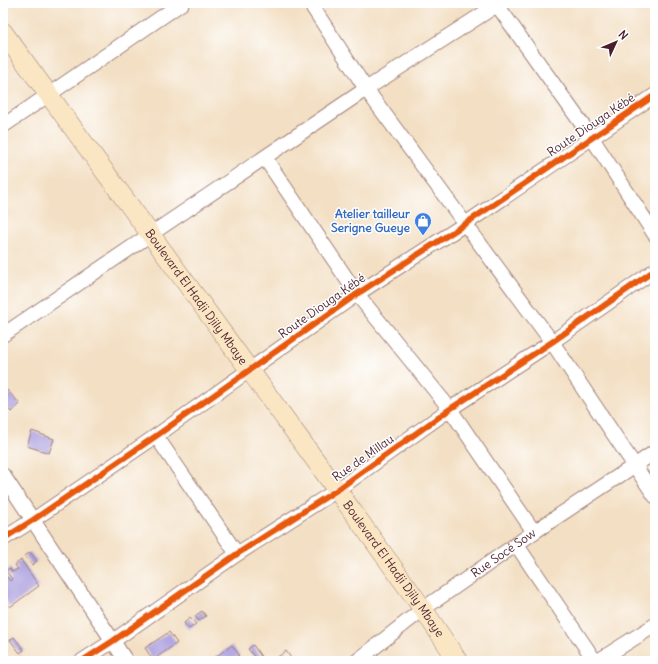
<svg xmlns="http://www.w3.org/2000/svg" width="658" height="664" viewBox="0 0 658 664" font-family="Delius,sans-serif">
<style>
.building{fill:#ada1df}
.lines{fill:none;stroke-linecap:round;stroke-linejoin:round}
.street-casing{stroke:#9e7f77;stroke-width:16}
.secondary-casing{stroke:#9e7f77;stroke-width:20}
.street{stroke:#fff;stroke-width:14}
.secondary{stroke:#fbe6c4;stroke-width:19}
.cycleway-casing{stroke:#fff;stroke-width:8}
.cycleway{stroke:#e8590c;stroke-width:6}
.labels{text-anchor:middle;stroke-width:3;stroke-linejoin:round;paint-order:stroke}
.street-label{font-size:12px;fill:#4a1f2b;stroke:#fff}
.shop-label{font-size:12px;font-weight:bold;fill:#366cbe;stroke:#fff;text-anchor:end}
</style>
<rect width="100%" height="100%" fill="#fff"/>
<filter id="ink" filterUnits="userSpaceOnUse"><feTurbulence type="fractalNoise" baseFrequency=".025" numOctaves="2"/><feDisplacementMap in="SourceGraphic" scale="8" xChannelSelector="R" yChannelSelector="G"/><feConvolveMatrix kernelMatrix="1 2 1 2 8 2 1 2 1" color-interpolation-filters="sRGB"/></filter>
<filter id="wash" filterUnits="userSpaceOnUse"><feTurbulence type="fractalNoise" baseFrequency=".012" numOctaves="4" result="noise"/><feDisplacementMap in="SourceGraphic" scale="16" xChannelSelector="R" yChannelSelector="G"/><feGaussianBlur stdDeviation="0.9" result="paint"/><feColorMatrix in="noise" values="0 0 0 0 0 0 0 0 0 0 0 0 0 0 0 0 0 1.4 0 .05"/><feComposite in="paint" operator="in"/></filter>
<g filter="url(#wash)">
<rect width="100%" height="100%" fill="#f3dfc3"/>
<g id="blocks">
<g class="building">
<polygon points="7,390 20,404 11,412 3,403 3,394"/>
<polygon points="32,431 54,439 49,453 27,446"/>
<polygon points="30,552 37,561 32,565 25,556"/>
<polygon points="21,560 39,586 10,607 3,596 3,580 7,577 10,581 12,579 6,571 10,568 12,572 18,569 15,565"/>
<polygon points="202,611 206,616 199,621 195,616"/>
<polygon points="190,618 196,624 189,629 184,623"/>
<polygon points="169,632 177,643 153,660 145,648"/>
<polygon points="14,637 24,650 20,653 10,640"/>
<polygon points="232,645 239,655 230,661 210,661"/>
<polygon points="253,645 262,658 258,661 248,649"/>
<polygon points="286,651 293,661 272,661"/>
<polygon points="21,656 24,661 13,661"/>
</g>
</g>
</g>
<g filter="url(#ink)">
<use href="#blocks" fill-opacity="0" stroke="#9e7f77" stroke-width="1"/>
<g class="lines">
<g class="street-casing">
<g id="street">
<polyline points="310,3 366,89 552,342 655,496"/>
<polyline points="497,5 592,138 655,235"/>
<polyline points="3,126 182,3"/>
<polyline points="265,158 357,294 450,409 534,532"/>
<polyline points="3,335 151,234 366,89 500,3"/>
<polyline points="156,436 237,554"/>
<polyline points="3,475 126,661"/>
<polyline points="3,539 33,520 156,436 357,294 465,224 655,95"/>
<polyline points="516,544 595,661"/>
<polyline points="82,661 113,641 237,554 337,490 450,409 552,342 655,270"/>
<path id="s1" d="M357,661L423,609L534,532L655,452"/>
<polyline points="598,661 655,625"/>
</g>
</g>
<g class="secondary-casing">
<g id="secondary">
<path id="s2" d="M3,32L337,490L423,609L458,661"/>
</g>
</g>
<use href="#street" class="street"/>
<use href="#secondary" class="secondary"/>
<g class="cycleway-casing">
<g id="cycleway">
<polyline points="3,539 33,520 156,436 357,294 465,224 655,95"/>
<polyline points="82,661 113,641 237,554 337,490 450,409 552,342 655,270"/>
</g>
</g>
<use href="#cycleway" class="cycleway"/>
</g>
</g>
<defs>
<g id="shop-pin" transform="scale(0.9)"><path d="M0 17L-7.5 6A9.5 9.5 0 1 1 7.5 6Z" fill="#3f7fe0" stroke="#fff"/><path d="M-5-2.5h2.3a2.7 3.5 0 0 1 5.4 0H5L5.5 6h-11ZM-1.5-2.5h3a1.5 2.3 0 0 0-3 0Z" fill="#fff"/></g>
</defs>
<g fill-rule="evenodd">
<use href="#shop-pin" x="423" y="221"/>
</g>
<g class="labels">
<g class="street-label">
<text transform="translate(591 125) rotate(-34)" y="4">Route Diouga Kébé</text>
<text dy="4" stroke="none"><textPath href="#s2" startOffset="328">Boulevard El Hadji Djily Mbaye</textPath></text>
<text transform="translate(322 306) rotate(-35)" y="4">Route Diouga Kébé</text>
<text transform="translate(363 458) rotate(-35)" y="4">Rue de Millau</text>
<text dy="4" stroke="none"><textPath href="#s1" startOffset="182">Rue Socé Sow</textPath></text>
<text dy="4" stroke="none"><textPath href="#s2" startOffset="664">Boulevard El Hadji Djily Mbaye</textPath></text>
</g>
<g class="shop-label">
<text x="410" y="218">Atelier tailleur<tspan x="410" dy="14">Serigne Gueye</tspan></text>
</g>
</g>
<rect width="658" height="664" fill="none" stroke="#fff" stroke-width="16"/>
<g transform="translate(616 42) rotate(46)" stroke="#ffffff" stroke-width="3" paint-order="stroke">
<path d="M0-3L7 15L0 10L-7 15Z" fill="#4a1f2b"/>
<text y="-6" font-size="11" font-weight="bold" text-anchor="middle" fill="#4a1f2b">N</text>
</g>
</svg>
